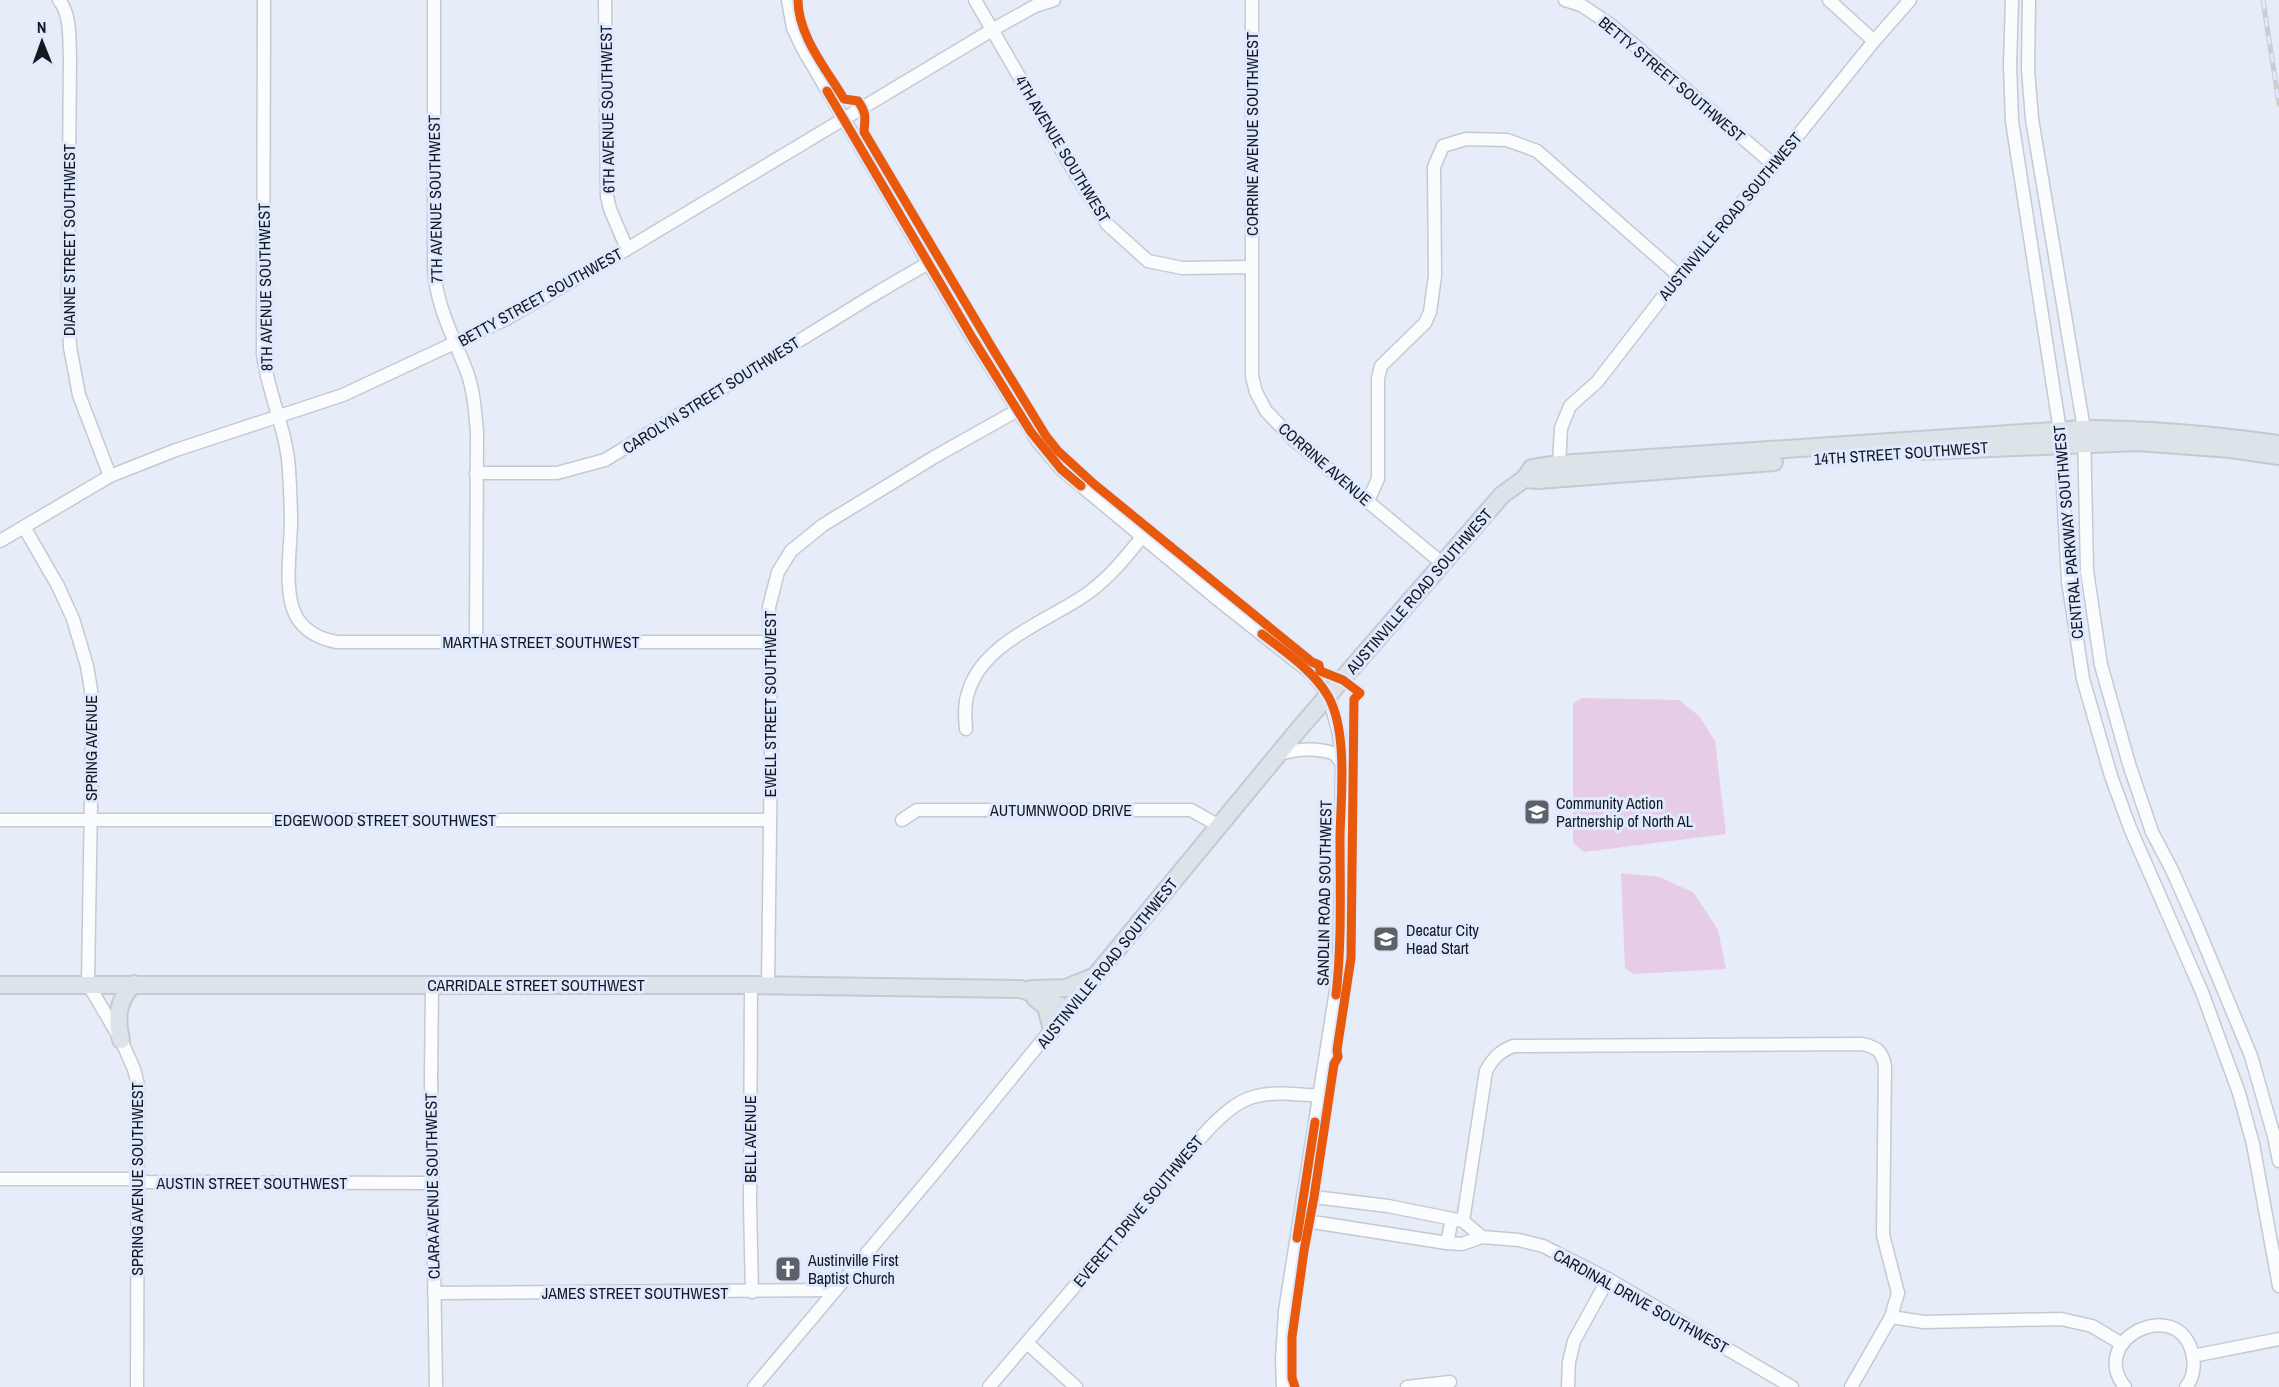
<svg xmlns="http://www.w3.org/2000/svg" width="2279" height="1387" viewBox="0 0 2279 1387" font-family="'Archivo Narrow',sans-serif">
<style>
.garden{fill:#e7cce7}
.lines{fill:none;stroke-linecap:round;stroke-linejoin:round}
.minor-casing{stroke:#c5c9d2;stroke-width:15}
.major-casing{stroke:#c7c9d0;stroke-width:20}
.minor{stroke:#fbfcfe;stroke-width:12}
.major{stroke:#dce4ea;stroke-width:16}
.rail-casing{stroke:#cccdd0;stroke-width:5}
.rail{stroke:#dfe9ff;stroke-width:3;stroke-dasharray:9;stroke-linecap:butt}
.cycleway-casing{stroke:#dfe9ff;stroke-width:13}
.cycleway{stroke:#e8590c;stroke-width:9}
.labels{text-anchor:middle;stroke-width:6;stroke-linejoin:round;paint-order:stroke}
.street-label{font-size:16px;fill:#13171e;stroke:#dfe9ff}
.poi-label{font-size:16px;fill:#13171e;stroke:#dfe9ff;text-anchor:start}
</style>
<rect width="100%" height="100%" fill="#e6ecf8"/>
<g class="garden">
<polygon points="1582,698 1679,700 1699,716 1715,741 1726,834 1584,852 1573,843 1573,704"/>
<polygon points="1621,873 1660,877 1694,893 1718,930 1726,969 1634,974 1625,968"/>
</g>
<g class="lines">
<g class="minor-casing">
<g id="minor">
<path d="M59,0C71,15 69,38 70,56L68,298L70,347L79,395L110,476"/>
<path d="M264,0L263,354C268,394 287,431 289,470C290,487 291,504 291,521C291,547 283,592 296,616C305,632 320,639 337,642H770"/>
<path d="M434,0V270C437,308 454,338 467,372C474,391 475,412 477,432L476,642"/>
<polyline points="605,0 607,196 610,209 627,249"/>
<polyline points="788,0 793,28 803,49 973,339 1038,442 1061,469 1216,598 1312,674 1329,696 1339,734 1342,764 1341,884 1338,978 1285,1311 1282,1359 1283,1387"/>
<polyline points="975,0 1073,170 1107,224 1148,261 1182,268 1251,267"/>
<polyline points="1252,0 1252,376 1256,392 1266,411 1295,441 1443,564"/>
<polyline points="1565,0 1581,5 1611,25 1774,165"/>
<polyline points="1829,0 1874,41"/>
<polyline points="2012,0 2010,65 2012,121 2060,431 2068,581 2083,679 2111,776 2130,828 2202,992 2239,1093 2253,1144 2279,1286"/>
<polyline points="2029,0 2028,69 2032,119 2084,429 2087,571 2101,665 2129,764 2152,832 2172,870 2196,924 2251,1056 2274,1136 2279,1161"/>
<polyline points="1559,464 1561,428 1570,406 1597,382 1679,276 1774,165 1874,41 1910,0"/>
<polyline points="476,473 557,473 605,460 880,291 930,262"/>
<polyline points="1368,501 1378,479 1378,378 1381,366 1425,323 1430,312 1435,276 1434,167 1443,146 1466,139 1507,140 1537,151 1679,276"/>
<polyline points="24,527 58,586 73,619 87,666 91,690 92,738 88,984 121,1040 134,1069 138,1085 137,1387"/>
<polyline points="0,541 110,476 176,450 343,395 506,319 627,249 992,30 1035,6 1054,0"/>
<path d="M966,729C965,717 964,704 968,693C982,642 1049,621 1088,593C1110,577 1125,558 1142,537"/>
<path d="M1279,754C1297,749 1317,747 1335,754L1342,764"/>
<polyline points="0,820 770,820"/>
<polyline points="902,820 917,810 1191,810 1219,826"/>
<polyline points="432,985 431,1079 436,1387"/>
<polyline points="751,985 750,1204 752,1292"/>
<polyline points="768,986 771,750 769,607 778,572 791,551 823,525 936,456 1018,410"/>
<polyline points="0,1179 137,1179 147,1182 432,1183"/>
<polyline points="1303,1198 1314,1197 1388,1206 1463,1221 1482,1237"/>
<polyline points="1300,1220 1447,1243 1462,1244 1482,1237 1519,1240 1543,1246 1608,1279 1792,1387"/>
<path d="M1463,1221L1486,1071C1493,1058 1499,1052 1513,1046L1862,1044C1877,1047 1883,1052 1885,1067L1883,1235L1898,1293L1891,1317L1851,1387"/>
<polyline points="1447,1243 1452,1219"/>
<polyline points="434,1293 835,1290"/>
<polyline points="1891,1317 1924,1322 2061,1319 2092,1326 2122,1344"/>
<polyline points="1027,1343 1076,1387"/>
<polyline points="2193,1356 2279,1339"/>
<polyline points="754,1387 935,1172 1067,1010"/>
<path d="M989,1387L1204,1134C1245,1089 1262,1091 1320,1096"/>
<polyline points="1407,1387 1450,1382"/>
<polyline points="1568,1387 1569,1362 1574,1341 1608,1279"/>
<path d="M2125,1387C2087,1340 2176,1295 2192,1352C2195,1364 2194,1377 2186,1387"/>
</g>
</g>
<g class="major-casing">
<g id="major">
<polyline points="1920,451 2138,442 2231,449 2279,456"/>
<polyline points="1524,479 1538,480 1774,462"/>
<path d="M0,985H751L1021,989L1047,999L1067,1010L1299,729L1502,495L1524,479L1532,468L1559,464L2084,429C2150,429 2214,435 2279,444"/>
<polyline points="1031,989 1066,988 1093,977"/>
<polyline points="1035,998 1046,1007 1052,1030"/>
<path d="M121,1040C116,1018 117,1000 134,984"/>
</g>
</g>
<use href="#minor" class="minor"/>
<use href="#major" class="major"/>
<g class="rail-casing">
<polyline id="rail" points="2263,0 2279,104"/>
</g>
<use href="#rail" class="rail"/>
<g class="cycleway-casing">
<g id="cycleway">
<path d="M798,0C798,36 827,70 844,99L858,101C867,114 865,117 864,132L991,346L1046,436L1058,451L1094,484L1312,662L1319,665L1320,671L1343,680L1360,693L1354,699L1351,958L1337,1050L1338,1057L1334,1064L1314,1197L1304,1251L1292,1337V1378L1295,1387"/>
<polyline points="827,91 973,339 1031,432 1061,469 1081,486"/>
<path d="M1262,634C1285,652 1313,670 1328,696C1348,731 1341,796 1340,836C1340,889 1342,942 1336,995"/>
<polyline points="1297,1238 1315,1122"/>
</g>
</g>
<use href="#cycleway" class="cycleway"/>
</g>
<defs>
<g id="school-square" transform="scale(1.35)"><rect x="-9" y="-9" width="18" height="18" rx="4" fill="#5d626a" stroke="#dfe9ff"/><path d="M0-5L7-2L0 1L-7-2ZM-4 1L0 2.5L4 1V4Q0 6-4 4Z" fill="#fff"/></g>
<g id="church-square" transform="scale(1.35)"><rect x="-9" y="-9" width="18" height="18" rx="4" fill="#5d626a" stroke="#dfe9ff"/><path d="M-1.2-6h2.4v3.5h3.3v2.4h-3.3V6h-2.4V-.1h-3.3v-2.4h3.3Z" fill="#fff"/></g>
</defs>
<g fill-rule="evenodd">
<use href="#school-square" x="1537" y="812"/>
<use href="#school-square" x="1386" y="939"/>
<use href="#church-square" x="788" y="1269"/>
</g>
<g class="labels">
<g class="street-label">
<text transform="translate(1672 79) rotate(40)" y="6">BETTY STREET SOUTHWEST</text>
<text transform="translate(607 109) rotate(-91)" y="6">6TH AVENUE SOUTHWEST</text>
<text transform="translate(1252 134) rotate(-90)" y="6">CORRINE AVENUE SOUTHWEST</text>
<text transform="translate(1063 149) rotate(59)" y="6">4TH AVENUE SOUTHWEST</text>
<text transform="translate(435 199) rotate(-91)" y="6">7TH AVENUE SOUTHWEST</text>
<text transform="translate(1730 216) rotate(-50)" y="6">AUSTINVILLE ROAD SOUTHWEST</text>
<text transform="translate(69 240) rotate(-90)" y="6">DIANNE STREET SOUTHWEST</text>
<text transform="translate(265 287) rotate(-91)" y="6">8TH AVENUE SOUTHWEST</text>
<text transform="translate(540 297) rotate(-29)" y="6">BETTY STREET SOUTHWEST</text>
<text transform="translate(711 395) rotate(-32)" y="6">CAROLYN STREET SOUTHWEST</text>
<text transform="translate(1901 453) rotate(-4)" y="6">14TH STREET SOUTHWEST</text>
<text transform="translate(1325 464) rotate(41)" y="6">CORRINE AVENUE</text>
<text transform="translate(2068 532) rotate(-95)" y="6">CENTRAL PARKWAY SOUTHWEST</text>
<text transform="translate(1419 591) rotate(-49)" y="6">AUSTINVILLE ROAD SOUTHWEST</text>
<text x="541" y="648">MARTHA STREET SOUTHWEST</text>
<text transform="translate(770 704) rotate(-90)" y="6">EWELL STREET SOUTHWEST</text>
<text transform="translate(91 748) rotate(-90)" y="6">SPRING AVENUE</text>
<text x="1061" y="816">AUTUMNWOOD DRIVE</text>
<text x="385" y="826">EDGEWOOD STREET SOUTHWEST</text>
<text transform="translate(1324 893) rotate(-89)" y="6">SANDLIN ROAD SOUTHWEST</text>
<text transform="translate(1107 963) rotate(-51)" y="6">AUSTINVILLE ROAD SOUTHWEST</text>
<text x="536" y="991">CARRIDALE STREET SOUTHWEST</text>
<text transform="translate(750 1139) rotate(-90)" y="6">BELL AVENUE</text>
<text transform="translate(137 1179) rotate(-90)" y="6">SPRING AVENUE SOUTHWEST</text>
<text x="252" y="1189">AUSTIN STREET SOUTHWEST</text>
<text transform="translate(432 1186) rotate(-91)" y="6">CLARA AVENUE SOUTHWEST</text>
<text transform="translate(1138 1211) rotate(-50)" y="6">EVERETT DRIVE SOUTHWEST</text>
<text x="635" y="1299">JAMES STREET SOUTHWEST</text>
<text transform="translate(1641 1301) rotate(29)" y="6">CARDINAL DRIVE SOUTHWEST</text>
</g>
<g class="poi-label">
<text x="1556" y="809">Community Action<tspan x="1556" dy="18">Partnership of North AL</tspan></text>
<text x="1406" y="936">Decatur City<tspan x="1406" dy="18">Head Start</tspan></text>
<text x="808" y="1266">Austinville First<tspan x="808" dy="18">Baptist Church</tspan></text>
</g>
</g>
<g transform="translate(42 42) rotate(359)" stroke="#dfe9ff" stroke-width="4.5" paint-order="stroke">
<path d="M0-4.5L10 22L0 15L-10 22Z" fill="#13171e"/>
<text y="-9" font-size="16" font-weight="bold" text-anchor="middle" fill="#13171e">N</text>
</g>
</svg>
